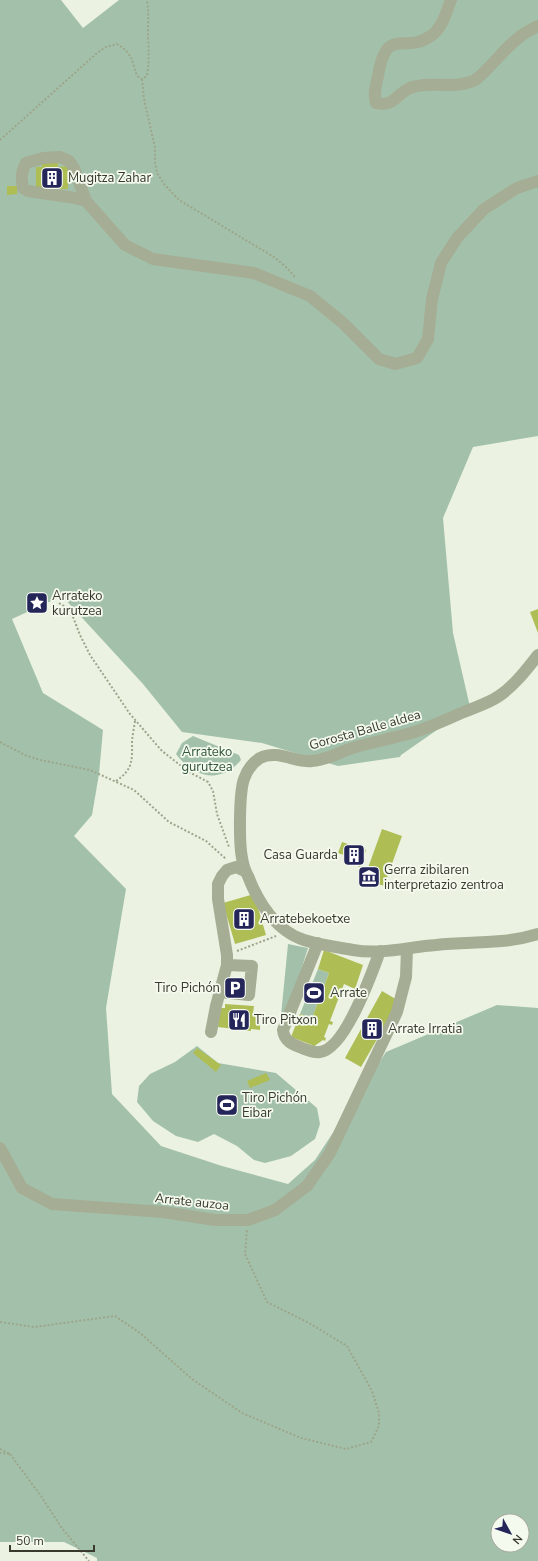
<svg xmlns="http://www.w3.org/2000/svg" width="538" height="1561" viewBox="0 0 538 1561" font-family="'Nunito Sans',sans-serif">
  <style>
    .green { fill: #a3c1aa; fill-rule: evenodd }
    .building { fill: #aebe55 }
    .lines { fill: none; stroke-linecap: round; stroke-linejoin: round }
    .path { stroke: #9ca58a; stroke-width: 2; stroke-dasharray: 2 2; stroke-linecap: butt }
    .minor { stroke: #a5ad94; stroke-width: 12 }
    .labels { text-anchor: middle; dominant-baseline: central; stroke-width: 3.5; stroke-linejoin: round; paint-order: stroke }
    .poi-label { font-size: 13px; fill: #373a2c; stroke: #f5faef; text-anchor: start }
    .street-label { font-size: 13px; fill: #373a2c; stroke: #f5faef }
    .park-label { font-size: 13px; fill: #31563b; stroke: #f5faef }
  </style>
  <rect width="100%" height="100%" fill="#ebf2e2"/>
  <path class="green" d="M0 0H61L83 28 119 0H538V436L473 447 443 518 453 633 470 707 401 755 400 757 338 766 262 743 182 732 143 684 62 596 12 619 43 693 103 730 99 774 92 815 74 836 126 889 106 1008 112 1094 161 1146 222 1166 288 1184 315 1160 386 1052 497 1005 538 1008V1561H97V1558L64 1542H0ZM498 1521H522V1545H498Z
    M193 736 239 755 241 760C220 785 193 777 176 754L182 743Z
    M288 944 308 948 283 1027 280 1026Z
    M318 969 329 973 312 1018 300 1014Z
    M197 1046 218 1063 276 1073 317 1108 320 1124 315 1139 291 1156 265 1163 254 1160 237 1146 214 1134 198 1142 176 1136 153 1121 137 1102 139 1086 150 1074 175 1062Z"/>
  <path class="building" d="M42 162H58V167L68 166V189H36V167H42Z
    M7 186H17V194L7 195Z
    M538 609V633L530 612Z
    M382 829 402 836 384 886 364 879Z
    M342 842 366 850 360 867 348 862 350 857 338 853Z
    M254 894 266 935 235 944 223 903Z
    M324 950 363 965 355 989 344 984 330 1021 333 1022 332 1025 329 1024 324 1037 326 1038 325 1041 323 1040 313 1047 312 1045 291 1037 300 1014 312 1018 329 973 318 969Z
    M382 991 399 1001 361 1067 345 1058Z
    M225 1004 254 1006 253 1013H260V1030L251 1029V1031L218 1027 220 1008H225Z
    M197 1048 221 1065 216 1072 193 1053Z
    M266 1073 270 1080 250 1088 247 1081Z"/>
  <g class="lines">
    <path class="path" d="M142 79 144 99 155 148V163L157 173 164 184 179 200 274 257 286 267 295 277
      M0 140 97 53 106 47 117 44C133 54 131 59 137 76L142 79 147 76C149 62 149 49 148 35 148 22 149 13 147 0
      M59 603 67 608 73 617 80 635 90 655 130 714 162 751 189 772 208 782 213 791 217 814 229 847
      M0 742 25 755 40 760 90 770 134 790 169 822 206 841 226 859
      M116 781C134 769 132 759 132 740 133 734 134 727 135 721
      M237 951 276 936
      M0 1322 34 1327 115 1316 140 1333 192 1379 242 1413 301 1438 346 1449 371 1442 379 1426V1413L372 1391 347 1346 309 1323 267 1302 245 1254 247 1230
      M0 1449 10 1454 0 1453
      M10 1454 41 1496 61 1527 89 1561"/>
    <path class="minor" d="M451 0C446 12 443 27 432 35 405 56 387 23 378 76 376 85 373 94 376 103 393 107 395 96 408 89 424 80 457 90 475 80 482 75 487 69 493 63 507 48 519 34 538 26
      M86 201 75 198 28 191 23 188C21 178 21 172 26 163L43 158 60 157 69 161 74 168 86 201 125 245 153 259 254 273 310 296 343 323 379 359 395 364 417 358 428 339 432 299 441 263 457 238 484 209 517 188 538 181
      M538 655C526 670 515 685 499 696 489 703 476 707 464 712 447 719 429 728 411 733 393 738 374 742 356 747 341 751 328 760 312 761 295 763 278 749 260 758 253 762 247 771 244 779 239 793 239 843 242 858 243 864 245 871 248 876 258 902 276 931 304 940 320 945 337 947 353 950 381 955 408 947 436 945 471 941 503 945 538 934
      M318 943 283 1030C284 1041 292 1044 302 1048 307 1050 314 1053 320 1052 345 1049 372 973 380 951
      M227 965V955L218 899V884L222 876 227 870 236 867 245 871
      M211 1032 216 1006 227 965 252 966 249 995 220 992
      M0 1148 22 1188 52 1204 163 1212 215 1220H248L275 1210 307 1186 330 1153 397 1012 406 977 407 949"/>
  </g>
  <defs>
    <g id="building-square" transform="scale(1.15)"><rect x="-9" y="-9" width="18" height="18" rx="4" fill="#242559" stroke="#f5faef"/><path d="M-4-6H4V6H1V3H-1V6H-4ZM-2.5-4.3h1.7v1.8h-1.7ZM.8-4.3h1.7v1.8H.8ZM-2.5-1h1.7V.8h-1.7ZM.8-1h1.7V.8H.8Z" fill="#fff"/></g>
    <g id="sight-square" transform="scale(1.15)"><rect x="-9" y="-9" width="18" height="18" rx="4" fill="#242559" stroke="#f5faef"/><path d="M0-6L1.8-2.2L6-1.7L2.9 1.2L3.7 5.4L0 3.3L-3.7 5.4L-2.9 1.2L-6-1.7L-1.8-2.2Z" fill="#fff"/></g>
    <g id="museum-square" transform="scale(1.15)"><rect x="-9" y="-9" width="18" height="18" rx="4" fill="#242559" stroke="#f5faef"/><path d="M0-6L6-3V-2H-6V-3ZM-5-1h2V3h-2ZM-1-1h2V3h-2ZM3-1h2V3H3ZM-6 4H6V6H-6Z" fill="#fff"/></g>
    <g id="parking-square" transform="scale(1.15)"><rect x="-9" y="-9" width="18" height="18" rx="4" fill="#242559" stroke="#f5faef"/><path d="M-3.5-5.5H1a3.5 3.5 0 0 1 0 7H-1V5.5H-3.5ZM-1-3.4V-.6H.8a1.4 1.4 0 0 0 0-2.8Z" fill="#fff"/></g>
    <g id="stadium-square" transform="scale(1.15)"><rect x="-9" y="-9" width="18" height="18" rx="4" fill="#242559" stroke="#f5faef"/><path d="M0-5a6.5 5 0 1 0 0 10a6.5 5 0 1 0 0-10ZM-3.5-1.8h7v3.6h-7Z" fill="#fff"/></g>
    <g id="restaurant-square" transform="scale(1.15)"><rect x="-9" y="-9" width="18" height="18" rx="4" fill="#242559" stroke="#f5faef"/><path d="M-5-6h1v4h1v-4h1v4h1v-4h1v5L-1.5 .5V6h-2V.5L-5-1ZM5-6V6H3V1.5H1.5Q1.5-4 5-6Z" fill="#fff"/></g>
  </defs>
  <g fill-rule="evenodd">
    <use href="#building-square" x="52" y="178"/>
    <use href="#sight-square" x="37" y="603"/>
    <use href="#building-square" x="354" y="855"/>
    <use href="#museum-square" x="369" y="877"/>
    <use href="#building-square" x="244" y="919"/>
    <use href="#parking-square" x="235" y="988"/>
    <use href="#stadium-square" x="314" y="993"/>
    <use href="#restaurant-square" x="239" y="1020"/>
    <use href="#building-square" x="372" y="1029"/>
    <use href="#stadium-square" x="227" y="1105"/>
  </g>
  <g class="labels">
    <g class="poi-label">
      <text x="68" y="178">Mugitza Zahar</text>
      <text x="52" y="596">Arrateko<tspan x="52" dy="15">kurutzea</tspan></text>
      <text x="338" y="855" text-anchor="end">Casa Guarda</text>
      <text x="384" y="870">Gerra zibilaren<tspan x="384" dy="15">interpretazio zentroa</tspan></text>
      <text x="260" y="919">Arratebekoetxe</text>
      <text x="220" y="988" text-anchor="end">Tiro Pichón</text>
      <text x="330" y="993">Arrate</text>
      <text x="254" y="1020">Tiro Pitxon</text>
      <text x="388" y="1029">Arrate Irratia</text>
      <text x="242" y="1098">Tiro Pichón<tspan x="242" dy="15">Eibar</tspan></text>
    </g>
    <g class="street-label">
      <text transform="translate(365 730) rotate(-16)">Gorosta Balle aldea</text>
      <text transform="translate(192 1202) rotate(6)">Arrate auzoa</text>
    </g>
    <g class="park-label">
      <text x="207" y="752">Arrateko<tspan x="207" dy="15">gurutzea</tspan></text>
    </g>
  </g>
  <g transform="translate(510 1533) rotate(130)"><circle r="19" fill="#f5faef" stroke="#a9ada1"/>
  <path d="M0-3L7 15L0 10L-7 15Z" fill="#242559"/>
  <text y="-6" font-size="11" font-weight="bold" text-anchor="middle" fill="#373a2c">N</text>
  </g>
  <path d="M10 1545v6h84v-6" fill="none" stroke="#373a2c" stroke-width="2"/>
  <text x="16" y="1545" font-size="12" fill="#373a2c" stroke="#f5faef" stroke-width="3" paint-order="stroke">50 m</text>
</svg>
